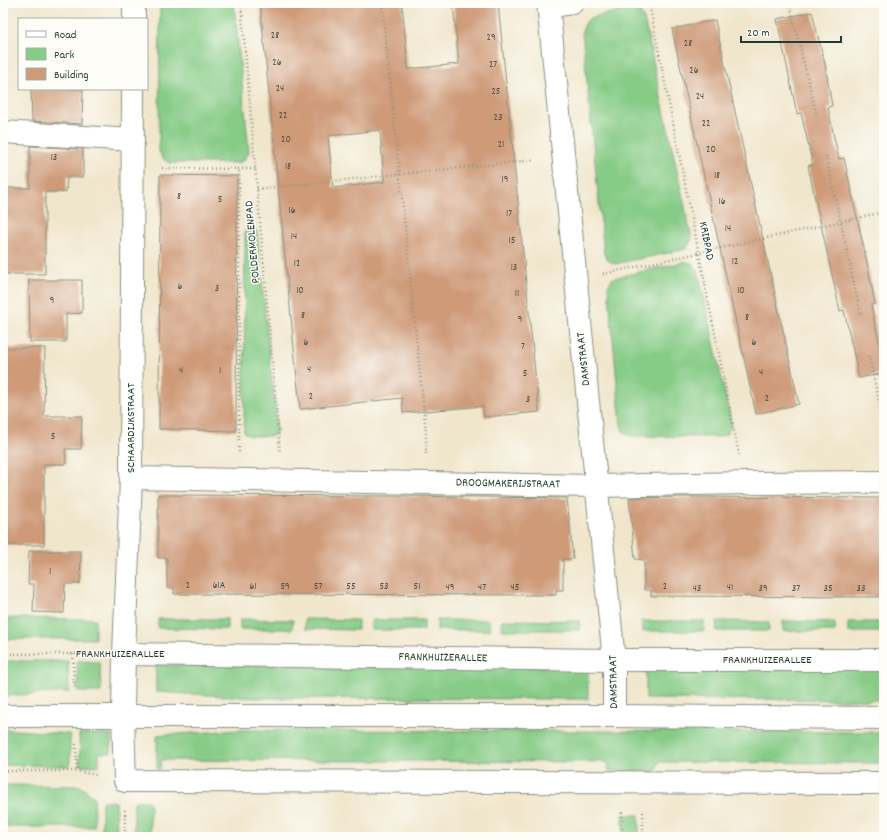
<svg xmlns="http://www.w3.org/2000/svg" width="887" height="840" viewBox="0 0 887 840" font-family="Dekko,sans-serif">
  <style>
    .green { fill: #86cb86; stroke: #52845d }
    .building { fill: #ce9a78; fill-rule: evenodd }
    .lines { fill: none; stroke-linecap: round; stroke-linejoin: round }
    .pedestrian-casing { stroke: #889280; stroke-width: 24 }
    .minor-casing { stroke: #889280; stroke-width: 24 }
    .secondary-casing { stroke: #889280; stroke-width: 24 }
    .path { stroke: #889280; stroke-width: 2.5; stroke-dasharray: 1 3; stroke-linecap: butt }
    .pedestrian { stroke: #fff; stroke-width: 22 }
    .minor { stroke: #fff; stroke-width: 22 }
    .secondary { stroke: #fff; stroke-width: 22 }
    .labels { text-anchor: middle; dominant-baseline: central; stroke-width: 3; stroke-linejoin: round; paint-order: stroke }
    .number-label { font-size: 10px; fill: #4b5445 }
    .street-label { font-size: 12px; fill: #1f3d34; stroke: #fdfcf7 }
  </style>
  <rect width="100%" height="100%" fill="#fdfcf7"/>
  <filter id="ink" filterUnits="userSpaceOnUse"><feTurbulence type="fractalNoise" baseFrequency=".025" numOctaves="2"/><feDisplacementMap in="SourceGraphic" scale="8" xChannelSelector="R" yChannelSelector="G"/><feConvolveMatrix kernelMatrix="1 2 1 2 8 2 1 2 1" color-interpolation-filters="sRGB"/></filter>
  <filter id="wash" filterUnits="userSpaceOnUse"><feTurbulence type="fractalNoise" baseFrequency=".012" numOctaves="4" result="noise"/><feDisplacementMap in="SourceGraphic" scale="16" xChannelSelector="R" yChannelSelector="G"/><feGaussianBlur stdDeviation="0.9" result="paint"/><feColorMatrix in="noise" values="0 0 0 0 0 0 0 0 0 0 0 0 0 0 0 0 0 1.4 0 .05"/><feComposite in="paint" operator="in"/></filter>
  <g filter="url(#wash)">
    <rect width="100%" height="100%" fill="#f0e6cc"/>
    <path class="green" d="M160 3H234L249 151C247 157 245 161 238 163H169L162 158 159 151Z
      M631 8 639 11 644 19 691 235V241L686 249 615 264 609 261 604 254 582 31 586 22 590 18Z
      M249 227 254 228 257 231 277 431 275 434 272 436H250L246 434 244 431 245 232 246 229Z
      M684 262 692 263 698 270 731 421V426L727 434 718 437 630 436 623 431 621 425 608 286 612 279 618 277Z
      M3 618 95 619V639H3Z
      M158 619H227V629L158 628Z
      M240 619 293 620 292 629H240Z
      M305 619 358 620V630L305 629Z
      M371 620H424V630H371Z
      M437 620H489L490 630H437Z
      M502 620 579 621 580 630H502Z
      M641 621H704V631H642Z
      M717 621 769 622V631H716Z
      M783 621 835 622V631H783Z
      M848 622H884V632H848Z
      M3 661H68L69 692 3 696Z
      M77 661 100 662 101 692H78Z
      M156 665 588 667V699L256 698 156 692Z
      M646 667 884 668V700L646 699Z
      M3 729 70 734V764L69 766 3 765Z
      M238 730 884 732V763L660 762 658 763 657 771H609L608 763 606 762 162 760 161 762 160 769H157V735L178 734Z
      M79 734H111V753H99V766L81 765 80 764Z
      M3 785 80 786 94 797V827H3Z
      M103 801 116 802 117 837H102V802Z
      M136 801H148L150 803V837H134V802Z
      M623 815H639V837H623Z"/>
    <g id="blocks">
      <path class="building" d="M260 3H402L408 69 459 64 453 3H498L539 412 484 417 483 406 403 413 402 398 300 409ZM380 130 384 182 333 188 328 136Z
        M812 12 825 64 832 106 828 107 833 133 839 159 844 158 869 272 875 304 871 305 884 366V373L859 378 844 310 840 311 808 166 813 165 801 113 797 114 777 19Z
        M715 20 799 404 756 414 672 29Z
        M31 89H83L82 124 32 121Z
        M30 146 83 149V177H67L66 192H45V274H3V212H5L6 188H30Z
        M160 175 237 176 236 431 159 429Z
        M29 280H82V313L66 314V342H30Z
        M3 348H45L44 416H82L81 449H65L66 464H44V545H3L4 409H3Z
        M158 495 398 496 567 498 573 559H563V590H556V595L174 594V588H167V558H158Z
        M684 497 884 498V597L651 596V590H644V560L635 559 629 498Z
        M29 551H81L80 584H65L64 613 33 612 34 584H28Z"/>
    </g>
  </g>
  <g filter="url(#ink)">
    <use href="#blocks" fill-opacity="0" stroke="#889280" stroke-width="1"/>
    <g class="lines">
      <g class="pedestrian-casing">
        <path id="pedestrian" d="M3 132 133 140"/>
      </g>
      <g class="minor-casing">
        <path id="minor" d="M548 3 614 660V716
          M549 7 572 3
          M134 19V3
          M133 89 131 478 124 654 123 715 125 781 884 783
          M131 478 596 486 745 483 884 482
          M124 654 614 660H884"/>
      </g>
      <g class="secondary-casing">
        <path id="secondary" d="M3 716H614L884 718"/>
      </g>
      <path class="path" d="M241 3 280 452
        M382 3 426 432V454
        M649 3 739 455
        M789 3 817 116
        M826 156 861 315
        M162 168 255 169
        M257 189 535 160
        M603 274 884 212
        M869 356 884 425
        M239 452V169
        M3 654H95
        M73 654 74 687
        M76 744 77 771
        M3 771H77L96 775
        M125 810V837
        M622 837V812
        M643 837V812"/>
      <use href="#pedestrian" class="pedestrian"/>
      <use href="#minor" class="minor"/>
      <use href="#secondary" class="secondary"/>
    </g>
  </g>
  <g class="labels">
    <g class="number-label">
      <text x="275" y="36">28</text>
      <text x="491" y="38">29</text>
      <text x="688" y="44">28</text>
      <text x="277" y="63">26</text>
      <text x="493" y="65">27</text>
      <text x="694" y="71">26</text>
      <text x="280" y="89">24</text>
      <text x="496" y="92">25</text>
      <text x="700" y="97">24</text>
      <text x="283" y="116">22</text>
      <text x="498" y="118">23</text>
      <text x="706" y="124">22</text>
      <text x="286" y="140">20</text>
      <text x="501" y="145">21</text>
      <text x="711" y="150">20</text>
      <text x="54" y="158">13</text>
      <text x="288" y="167">18</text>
      <text x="717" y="176">18</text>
      <text x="505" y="180">19</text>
      <text x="179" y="197">8</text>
      <text x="220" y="200">5</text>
      <text x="722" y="202">16</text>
      <text x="292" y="211">16</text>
      <text x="509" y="214">17</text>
      <text x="728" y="229">14</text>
      <text x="294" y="237">14</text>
      <text x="512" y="241">15</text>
      <text x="735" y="262">12</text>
      <text x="297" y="264">12</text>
      <text x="514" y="268">13</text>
      <text x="180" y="287">6</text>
      <text x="217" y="289">3</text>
      <text x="300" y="291">10</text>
      <text x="741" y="291">10</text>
      <text x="517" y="294">11</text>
      <text x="52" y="301">9</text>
      <text x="303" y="316">8</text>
      <text x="747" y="318">8</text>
      <text x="520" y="320">9</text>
      <text x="306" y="343">6</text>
      <text x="754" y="343">6</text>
      <text x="523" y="347">7</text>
      <text x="309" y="370">4</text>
      <text x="181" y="371">4</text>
      <text x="220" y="371">1</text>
      <text x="761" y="373">4</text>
      <text x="525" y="374">5</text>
      <text x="311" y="397">2</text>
      <text x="767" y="399">2</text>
      <text x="528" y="400">3</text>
      <text x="53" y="437">5</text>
      <text x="50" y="572">1</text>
      <text x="188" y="586">2</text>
      <text x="219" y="586">61A</text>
      <text x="253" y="587">61</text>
      <text x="285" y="587">59</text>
      <text x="318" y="587">57</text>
      <text x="351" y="587">55</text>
      <text x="384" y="587">53</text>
      <text x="417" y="587">51</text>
      <text x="665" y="587">2</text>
      <text x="450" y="588">49</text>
      <text x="482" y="588">47</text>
      <text x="515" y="588">45</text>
      <text x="730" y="588">41</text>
      <text x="697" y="589">43</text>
      <text x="763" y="589">39</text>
      <text x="796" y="589">37</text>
      <text x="828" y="589">35</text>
      <text x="861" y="589">33</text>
    </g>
    <g class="street-label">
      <text transform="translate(706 241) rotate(79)">KRIBPAD</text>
      <text transform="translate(253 242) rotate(-95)">POLDERMOLENPAD</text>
      <text transform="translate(584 359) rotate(-96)">DAMSTRAAT</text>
      <text transform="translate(131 428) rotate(-90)">SCHAARDIJKSTRAAT</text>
      <text transform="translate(508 484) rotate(1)">DROOGMAKERIJSTRAAT</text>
      <text x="120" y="654">FRANKHUIZERALLEE</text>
      <text transform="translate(443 658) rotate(1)">FRANKHUIZERALLEE</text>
      <text x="767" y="660">FRANKHUIZERALLEE</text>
      <text transform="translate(614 682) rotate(-91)">DAMSTRAAT</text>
    </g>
  </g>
  <rect width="887" height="840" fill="none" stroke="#fdfcf7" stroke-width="16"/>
  <rect x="18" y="18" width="130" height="72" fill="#fdfcf7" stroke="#a4b0a9"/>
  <rect x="26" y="31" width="20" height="6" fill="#ffffff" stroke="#a4b0a9"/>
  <text x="54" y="38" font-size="12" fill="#1f3d34">Road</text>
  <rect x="26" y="48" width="20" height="12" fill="#86cb86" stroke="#a4b0a9"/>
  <text x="54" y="58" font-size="12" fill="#1f3d34">Park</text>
  <rect x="26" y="68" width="20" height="12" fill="#ce9a78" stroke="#a4b0a9"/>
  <text x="54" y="78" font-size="12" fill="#1f3d34">Building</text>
  <path d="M741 36v6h100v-6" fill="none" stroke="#1f3d34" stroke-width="2"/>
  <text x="747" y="36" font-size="12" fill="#1f3d34" stroke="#fdfcf7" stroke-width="3" paint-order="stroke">20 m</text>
</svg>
